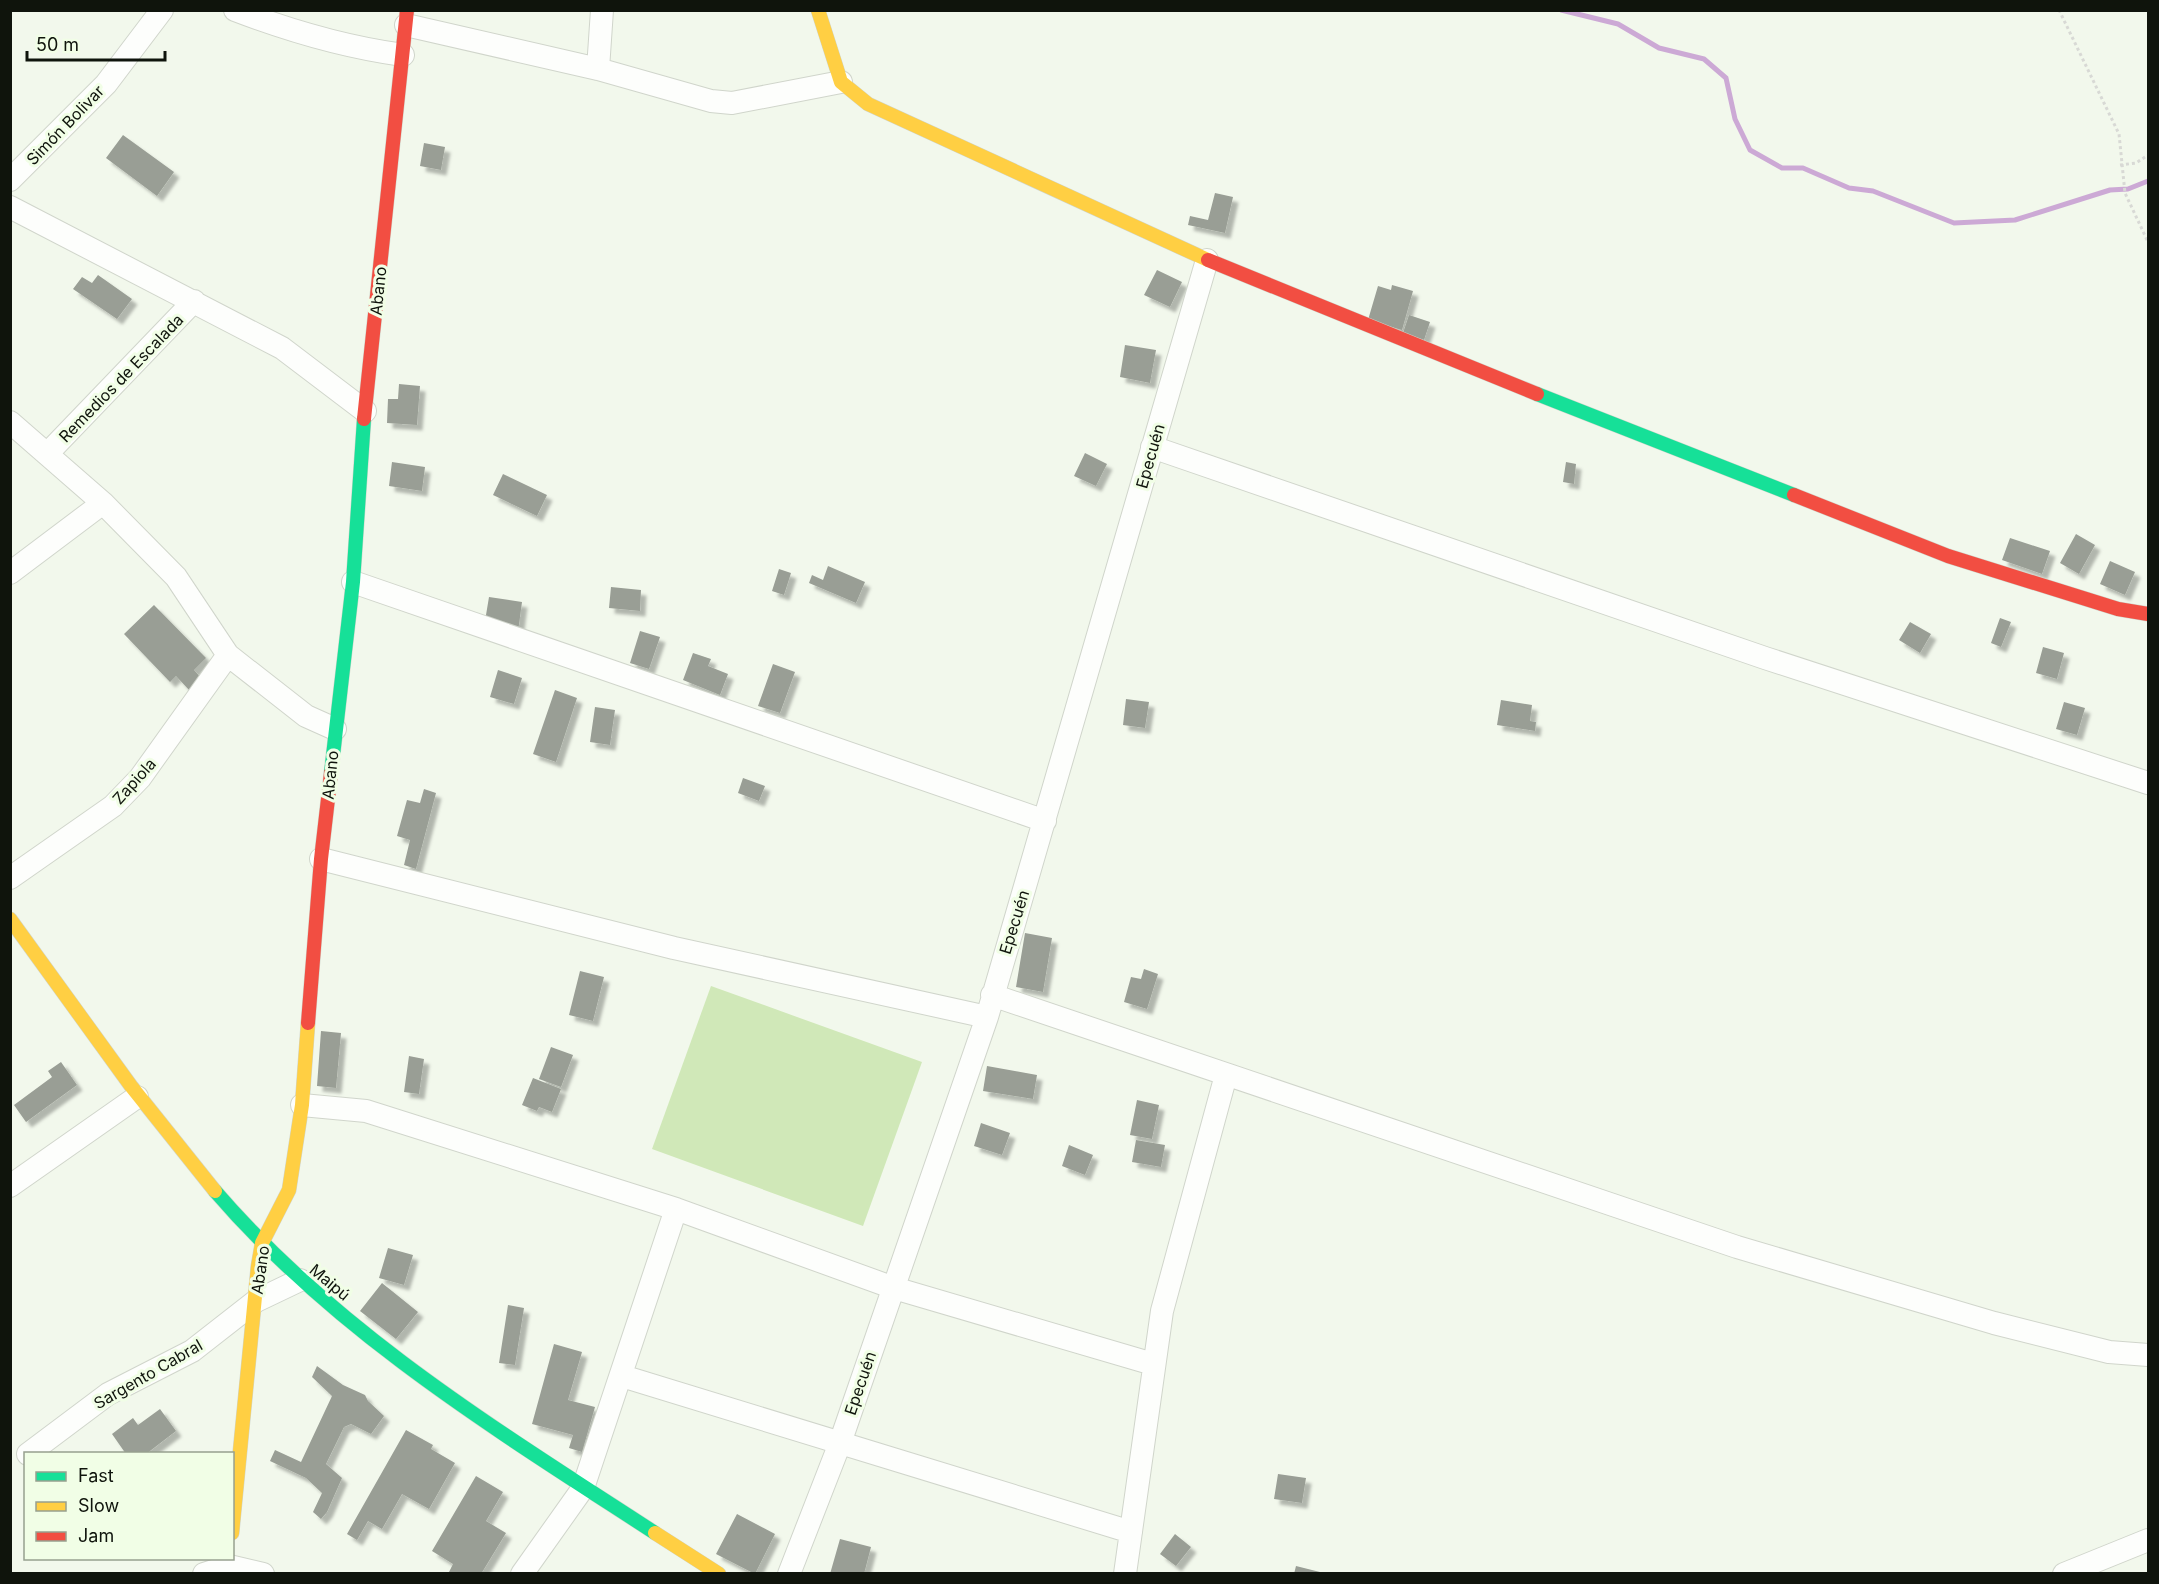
<svg xmlns="http://www.w3.org/2000/svg" width="2159" height="1584" viewBox="0 0 2159 1584" font-family="Inter,sans-serif">
  <style>
    .green { fill: #d0e8b8 }
    .lines { fill: none; stroke-linecap: round; stroke-linejoin: round }
    .stream { stroke: #cca9d5; stroke-width: 5 }
    .building { fill: #999e95; filter: url(#shadow) }
    .street-casing { stroke: #d0d5cb; stroke-width: 24 }
    .fast-casing { stroke: #d0d5cb; stroke-width: 15 }
    .slow-casing { stroke: #d0d5cb; stroke-width: 15 }
    .jam-casing { stroke: #d0d5cb; stroke-width: 15 }
    .path { stroke: #d8d9d5; stroke-width: 3; stroke-dasharray: 3 3; stroke-linecap: butt }
    .street { stroke: #fdfefc; stroke-width: 22 }
    .fast { stroke: #16e098; stroke-width: 14 }
    .slow { stroke: #ffcf43; stroke-width: 14 }
    .jam { stroke: #f24e42; stroke-width: 14 }
    .labels { text-anchor: middle; dominant-baseline: central; stroke-width: 6; stroke-linejoin: round; paint-order: stroke }
    .street-label { font-size: 16px; fill: #0f140c; stroke: #f1fee6 }
  </style>
  <defs>
    <filter id="shadow"><feDropShadow dx="5.5" dy="5.5" stdDeviation="1.5" flood-color="#0004"/></filter>
  </defs>
  <rect width="100%" height="100%" fill="#f2f8ec"/>
  <path class="green" d="M711 986 922 1062 863 1226 652 1149Z"/>
  <g class="lines">
    <path class="stream" d="M1561 10 1618 24 1659 48 1704 59 1726 78 1735 119 1750 150 1782 168H1803L1849 188 1873 191 1954 223 2015 220 2110 190 2128 189 2148 181"/>
  </g>
  <path class="building" d="M123 135 174 172 157 196 106 158Z
    M424 143 445 147 441 170 420 166Z
    M1215 193 1233 197 1225 233 1188 225 1190 216 1208 220Z
    M1157 270 1182 282 1170 307 1144 295Z
    M98 275 132 299 117 319 73 289 82 277 92 283Z
    M1392 285 1413 291 1402 330 1368 320 1378 286 1391 290Z
    M1409 315 1430 322 1424 340 1403 333Z
    M1125 345 1156 350 1150 383 1120 377Z
    M399 384 420 386 417 425 387 423 388 399H398Z
    M1085 453 1107 464 1096 486 1074 476Z
    M392 462 425 467 422 491 389 486Z
    M1566 462 1576 464 1574 484 1563 482Z
    M503 474 547 495 537 516 493 495Z
    M2076 534 2095 545 2079 574 2060 563Z
    M2010 538 2050 551 2042 574 2002 560Z
    M2110 561 2135 572 2125 595 2100 584Z
    M828 566 865 582 856 603 809 583 812 575 823 580Z
    M779 569 791 573 784 595 772 591Z
    M611 587 641 590 640 611 609 608Z
    M489 597 522 602 518 632 484 627Z
    M154 605 206 658 194 670 202 679 190 691 176 676 170 682 124 634Z
    M2000 618 2011 622 2001 647 1991 643Z
    M1910 622 1931 634 1920 653 1899 640Z
    M640 631 660 637 649 669 630 663Z
    M2043 647 2064 653 2057 679 2036 673Z
    M693 653 711 659 708 666 728 674 720 695 683 680Z
    M773 664 795 672 780 713 758 706Z
    M498 670 522 678 514 704 490 697Z
    M555 690 577 698 556 762 533 754Z
    M1126 699 1149 702 1145 728 1123 725Z
    M1501 700 1532 705 1530 721 1536 722 1535 731 1497 725Z
    M2064 702 2085 708 2077 735 2056 729Z
    M595 707 615 710 610 745 590 742Z
    M743 778 765 786 759 801 738 793Z
    M424 789 436 793 416 869 404 865 410 840 397 836 407 800 420 803Z
    M1025 933 1052 938 1043 992 1016 987Z
    M1144 969 1158 974 1147 1009 1124 1002 1131 977 1141 979Z
    M580 971 604 977 593 1021 569 1015Z
    M321 1031 341 1033 336 1088 317 1086Z
    M551 1047 573 1055 561 1087 539 1079Z
    M409 1056 424 1059 419 1094 404 1092Z
    M61 1062 77 1085 26 1122 14 1105 52 1077 48 1071Z
    M987 1066 1037 1075 1033 1099 983 1091Z
    M533 1078 561 1089 552 1112 539 1107 537 1111 522 1105Z
    M1137 1100 1159 1105 1152 1139 1130 1135Z
    M981 1123 1010 1133 1002 1155 974 1146Z
    M1136 1140 1165 1145 1161 1167 1132 1162Z
    M1069 1145 1093 1155 1085 1175 1062 1166Z
    M388 1248 413 1255 404 1285 379 1278Z
    M382 1283 418 1312 396 1339 360 1311Z
    M508 1305 524 1308 515 1365 499 1363Z
    M554 1344 582 1352 568 1400 595 1407 582 1452 569 1448 573 1435 532 1424Z
    M317 1366 343 1385 365 1395 368 1401 384 1416 371 1434 351 1424 344 1427 326 1464 342 1478 327 1512 321 1519 313 1512 322 1493 306 1478 270 1461 275 1450 301 1462 332 1396 312 1377Z
    M160 1409 176 1431 146 1454H126L112 1434 133 1418 138 1425Z
    M406 1430 433 1445 431 1449 455 1463 429 1509 402 1494 382 1529 368 1521 357 1540 347 1534Z
    M1278 1474 1306 1478 1302 1503 1274 1499Z
    M476 1476 503 1492 486 1521 506 1533 481 1574H448L453 1564 432 1551Z
    M737 1514 775 1534 755 1574 716 1554Z
    M1175 1534 1191 1547 1176 1566 1160 1554Z
    M840 1539 871 1547 864 1574H830Z
    M1296 1566 1324 1573V1574H1294Z"/>
  <g class="lines">
    <g class="street-casing">
      <path id="street" d="M235 10C290 31 344 47 403 55
        M406 25 598 69 711 101 732 103 841 82
        M598 69 602 10
        M10 180 106 84 162 10
        M10 207 282 348 365 411
        M10 422 103 503 176 577 228 655 306 716 335 729
        M1152 447 1765 658 2148 783
        M47 454 194 301
        M10 573 103 503
        M353 582 1045 821
        M321 859 674 948 987 1017
        M10 878 113 806 140 778 228 655
        M992 995 1737 1247 1994 1323 2109 1352 2148 1355
        M302 1105 366 1111 676 1209 894 1288 1153 1364
        M10 1186 137 1097
        M622 1376 1131 1532
        M28 1454 108 1394 192 1351 256 1301 300 1280
        M204 1574 229 1566 263 1574
        M522 1574 583 1488 676 1209
        M789 1574 840 1443 987 1017 1207 260
        M1125 1574 1162 1311 1226 1075
        M2064 1574 2148 1540"/>
    </g>
    <g class="fast-casing">
      <path id="fast" d="M1537 394 1794 495
        M331 773 353 582 364 419
        M215 1191C337 1333 500 1432 655 1533"/>
    </g>
    <g class="slow-casing">
      <path id="slow" d="M818 10 841 82 868 104 1208 260
        M10 919 131 1086 215 1191
        M232 1533 258 1266 262 1243 289 1190 302 1105 308 1023
        M655 1533 719 1574"/>
    </g>
    <g class="jam-casing">
      <path id="jam" d="M1208 260 1537 394
        M364 419 407 10
        M1794 495 1948 556 2118 609 2148 614
        M308 1023 321 859 331 773"/>
    </g>
    <path class="path" d="M2059 10 2119 134 2125 193 2148 242
      M2120 165 2136 163 2148 155"/>
    <use href="#street" class="street"/>
    <use href="#fast" class="fast"/>
    <use href="#slow" class="slow"/>
    <use href="#jam" class="jam"/>
  </g>
  <g class="labels">
    <g class="street-label">
      <text transform="translate(65 125) rotate(-46)">Simón Bolivar</text>
      <text transform="translate(378 291) rotate(-84)">Abano</text>
      <text transform="translate(121 378) rotate(-46)">Remedios de Escalada</text>
      <text transform="translate(1150 456) rotate(-74)">Epecuén</text>
      <text transform="translate(330 775) rotate(-84)">Abano</text>
      <text transform="translate(134 781) rotate(-48)">Zapiola</text>
      <text transform="translate(1014 922) rotate(-73)">Epecuén</text>
      <text transform="translate(260 1270) rotate(-82)">Abano</text>
      <text transform="translate(330 1282) rotate(40)">Maipú</text>
      <text transform="translate(148 1374) rotate(-30)">Sargento Cabral</text>
      <text transform="translate(860 1383) rotate(-71)">Epecuén</text>
    </g>
  </g>
  <rect width="2159" height="1584" fill="none" stroke="#0f140c" stroke-width="24"/>
  <rect x="24" y="1452" width="210" height="108" fill="#f1fee6" stroke="#97a08f" stroke-width="1.5"/>
  <rect x="36" y="1472" width="30" height="9" fill="#16e098" stroke="#97a08f" stroke-width="1.5"/>
  <text x="78" y="1482" font-size="18" fill="#0f140c">Fast</text>
  <rect x="36" y="1502" width="30" height="9" fill="#ffcf43" stroke="#97a08f" stroke-width="1.5"/>
  <text x="78" y="1512" font-size="18" fill="#0f140c">Slow</text>
  <rect x="36" y="1532" width="30" height="9" fill="#f24e42" stroke="#97a08f" stroke-width="1.5"/>
  <text x="78" y="1542" font-size="18" fill="#0f140c">Jam</text>
  <path d="M27 51v9h138v-9" fill="none" stroke="#0f140c" stroke-width="3"/>
  <text x="36" y="51" font-size="18" fill="#0f140c" stroke="#f1fee6" stroke-width="4.5" paint-order="stroke">50 m</text>
</svg>
